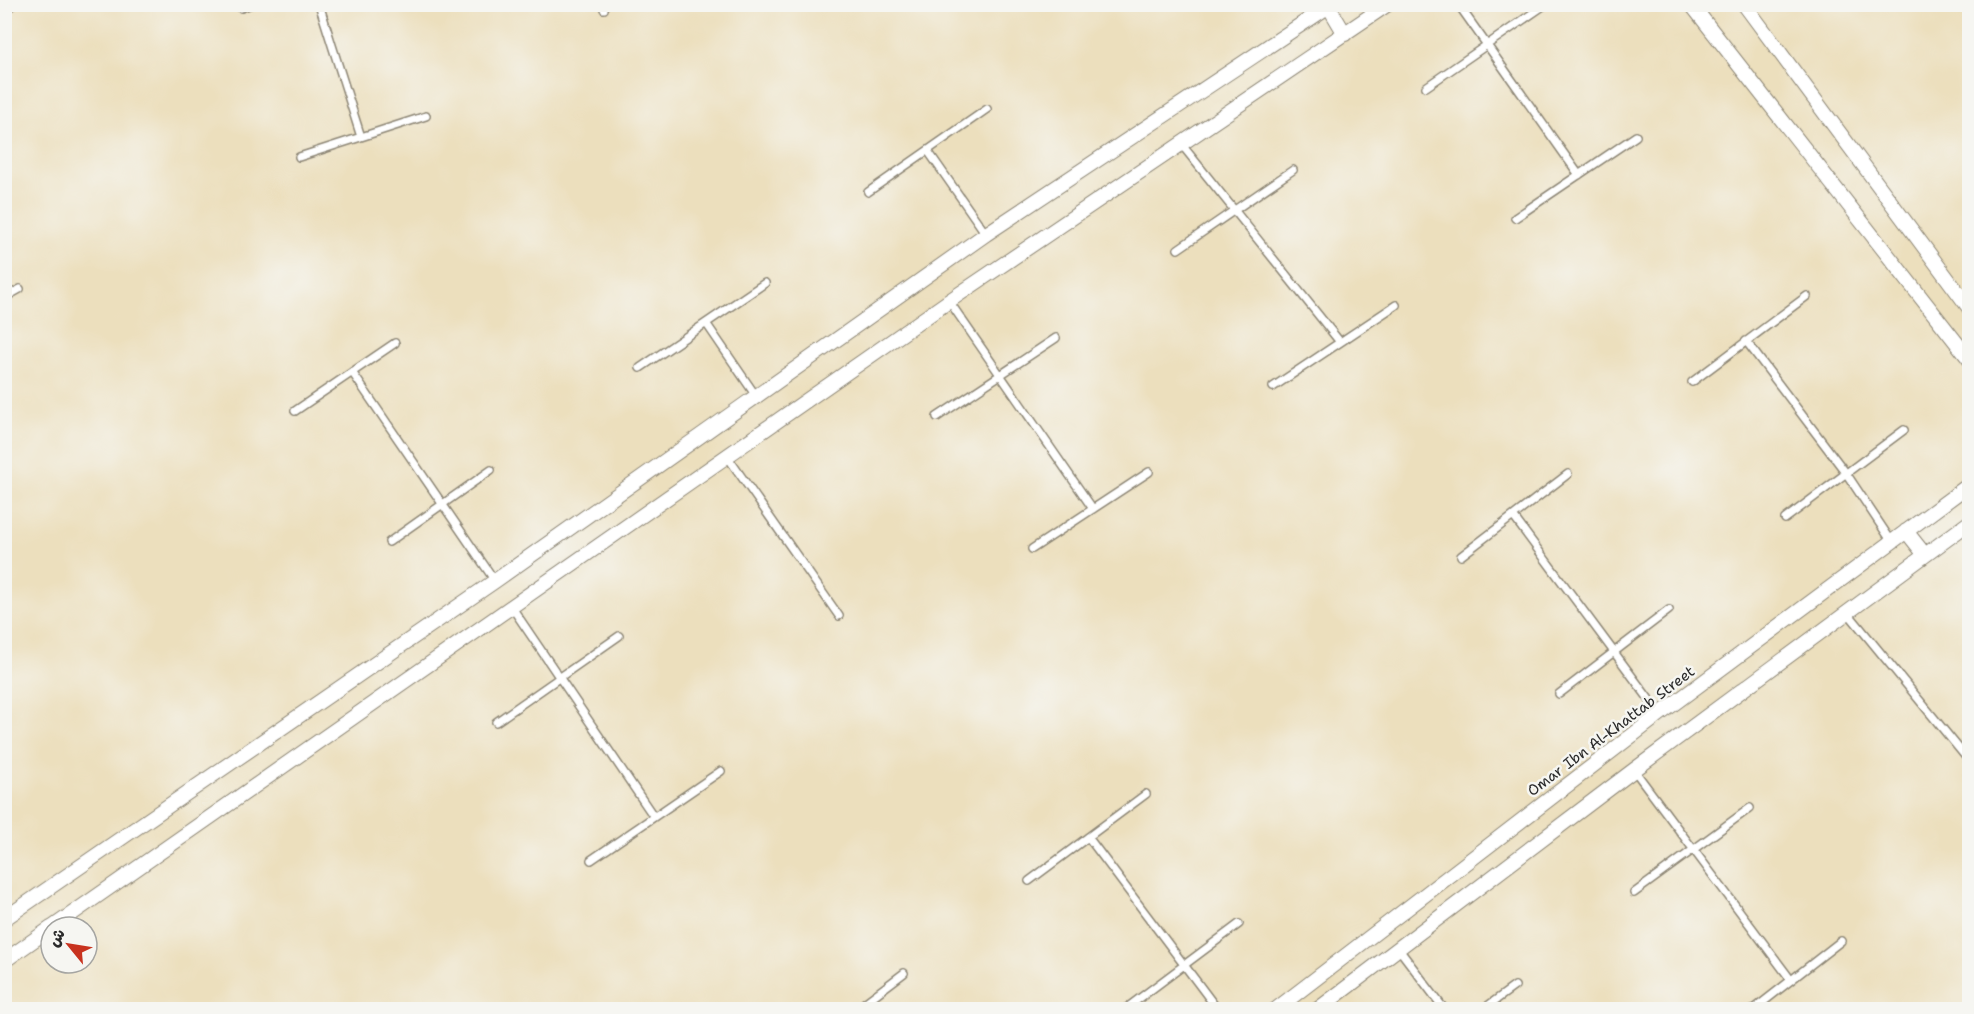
<svg xmlns="http://www.w3.org/2000/svg" width="1974" height="1014" viewBox="0 0 1974 1014" font-family="'Shantell Sans','Playpen Sans Arabic',sans-serif">
  <style>
    .lines { fill: none; stroke-linecap: round; stroke-linejoin: round }
    .service-casing { stroke: #8c8574; stroke-width: 10 }
    .minor-casing { stroke: #8c8574; stroke-width: 16 }
    .service { stroke: #fff; stroke-width: 7 }
    .minor { stroke: #fff; stroke-width: 14 }
    .labels { text-anchor: middle; dominant-baseline: central; stroke-width: 5; stroke-linejoin: round; paint-order: stroke }
    .street-label { font-size: 15px; fill: #2b2b2b; stroke: #f6f6f2 }
  </style>
  <rect width="100%" height="100%" fill="#f6f6f2"/>
  <filter id="ink" filterUnits="userSpaceOnUse"><feTurbulence type="fractalNoise" baseFrequency=".0167" numOctaves="2"/><feDisplacementMap in="SourceGraphic" scale="12" xChannelSelector="R" yChannelSelector="G"/><feConvolveMatrix kernelMatrix="1 2 1 2 8 2 1 2 1" color-interpolation-filters="sRGB"/></filter>
  <filter id="wash" filterUnits="userSpaceOnUse"><feTurbulence type="fractalNoise" baseFrequency=".008" numOctaves="4" result="noise"/><feDisplacementMap in="SourceGraphic" scale="24" xChannelSelector="R" yChannelSelector="G"/><feGaussianBlur stdDeviation="1.35" result="paint"/><feColorMatrix in="noise" values="0 0 0 0 0 0 0 0 0 0 0 0 0 0 0 0 0 1.4 0 .05"/><feComposite in="paint" operator="in"/></filter>
  <g filter="url(#wash)">
    <rect width="100%" height="100%" fill="#ecdfbd"/>
  </g>
  <g filter="url(#ink)">
    <g class="lines">
      <g class="service-casing">
        <path id="service" d="M319 4 361 137
          M603 4 604 9
          M1458 4 1579 175
          M241 8 251 4
          M1426 87 1546 4
          M1182 145 1340 342
          M928 151 986 234
          M299 157 426 116
          M868 192 987 109
          M1515 218 1636 136
          M1178 249 1293 170
          M4 298 20 289
          M949 301 1093 509
          M706 323 756 396
          M1746 341 1846 473 1892 542
          M640 368 765 283
          M352 372 495 581
          M1692 382 1807 296
          M1273 387 1396 305
          M295 411 395 343
          M937 417 1056 338
          M727 456 839 616
          M1513 516 1660 714
          M1785 519 1904 430
          M389 542 491 470
          M1032 549 1149 472
          M1461 556 1568 474
          M511 606 654 817
          M1848 613 1970 762
          M1559 694 1669 610
          M496 722 619 636
          M1634 770 1791 980
          M1088 837 1218 1010
          M591 860 721 771
          M1029 881 1146 794
          M1634 893 1750 808
          M1398 948 1445 1010
          M855 1010 904 973
          M1124 1010 1239 924
          M1482 1010 1515 986
          M1753 1010 1841 941"/>
      </g>
      <g class="minor-casing">
        <path id="minor" d="M1691 4 1970 360
          M1744 4 1970 309
          M4 7 9 4
          M1329 7 1345 34
          M1906 531 1925 555
          M4 919 495 581 986 234 1332 4
          M53 927 949 301 1388 4
          M4 961 51 928
          M1275 1010 1660 714 1970 484
          M1317 1010 1634 770 1970 522"/>
      </g>
      <use href="#service" class="service"/>
      <use href="#minor" class="minor"/>
    </g>
  </g>
  <g class="labels">
    <g class="street-label">
      <text transform="translate(1611 731) rotate(-37)">Omar Ibn Al-Khattab Street</text>
    </g>
  </g>
  <rect width="1974" height="1014" fill="none" stroke="#f6f6f2" stroke-width="24"/>
  <g transform="translate(69 945) rotate(300)"><circle r="28" fill="#f6f6f2" stroke="#a5a5a2" stroke-width="1.5"/>
  <path d="M0-4.5L10 22L0 15L-10 22Z" fill="#c8321e"/>
  <text y="-9" font-size="16" font-weight="bold" text-anchor="middle" fill="#2b2b2b">ش</text>
  </g>
</svg>
